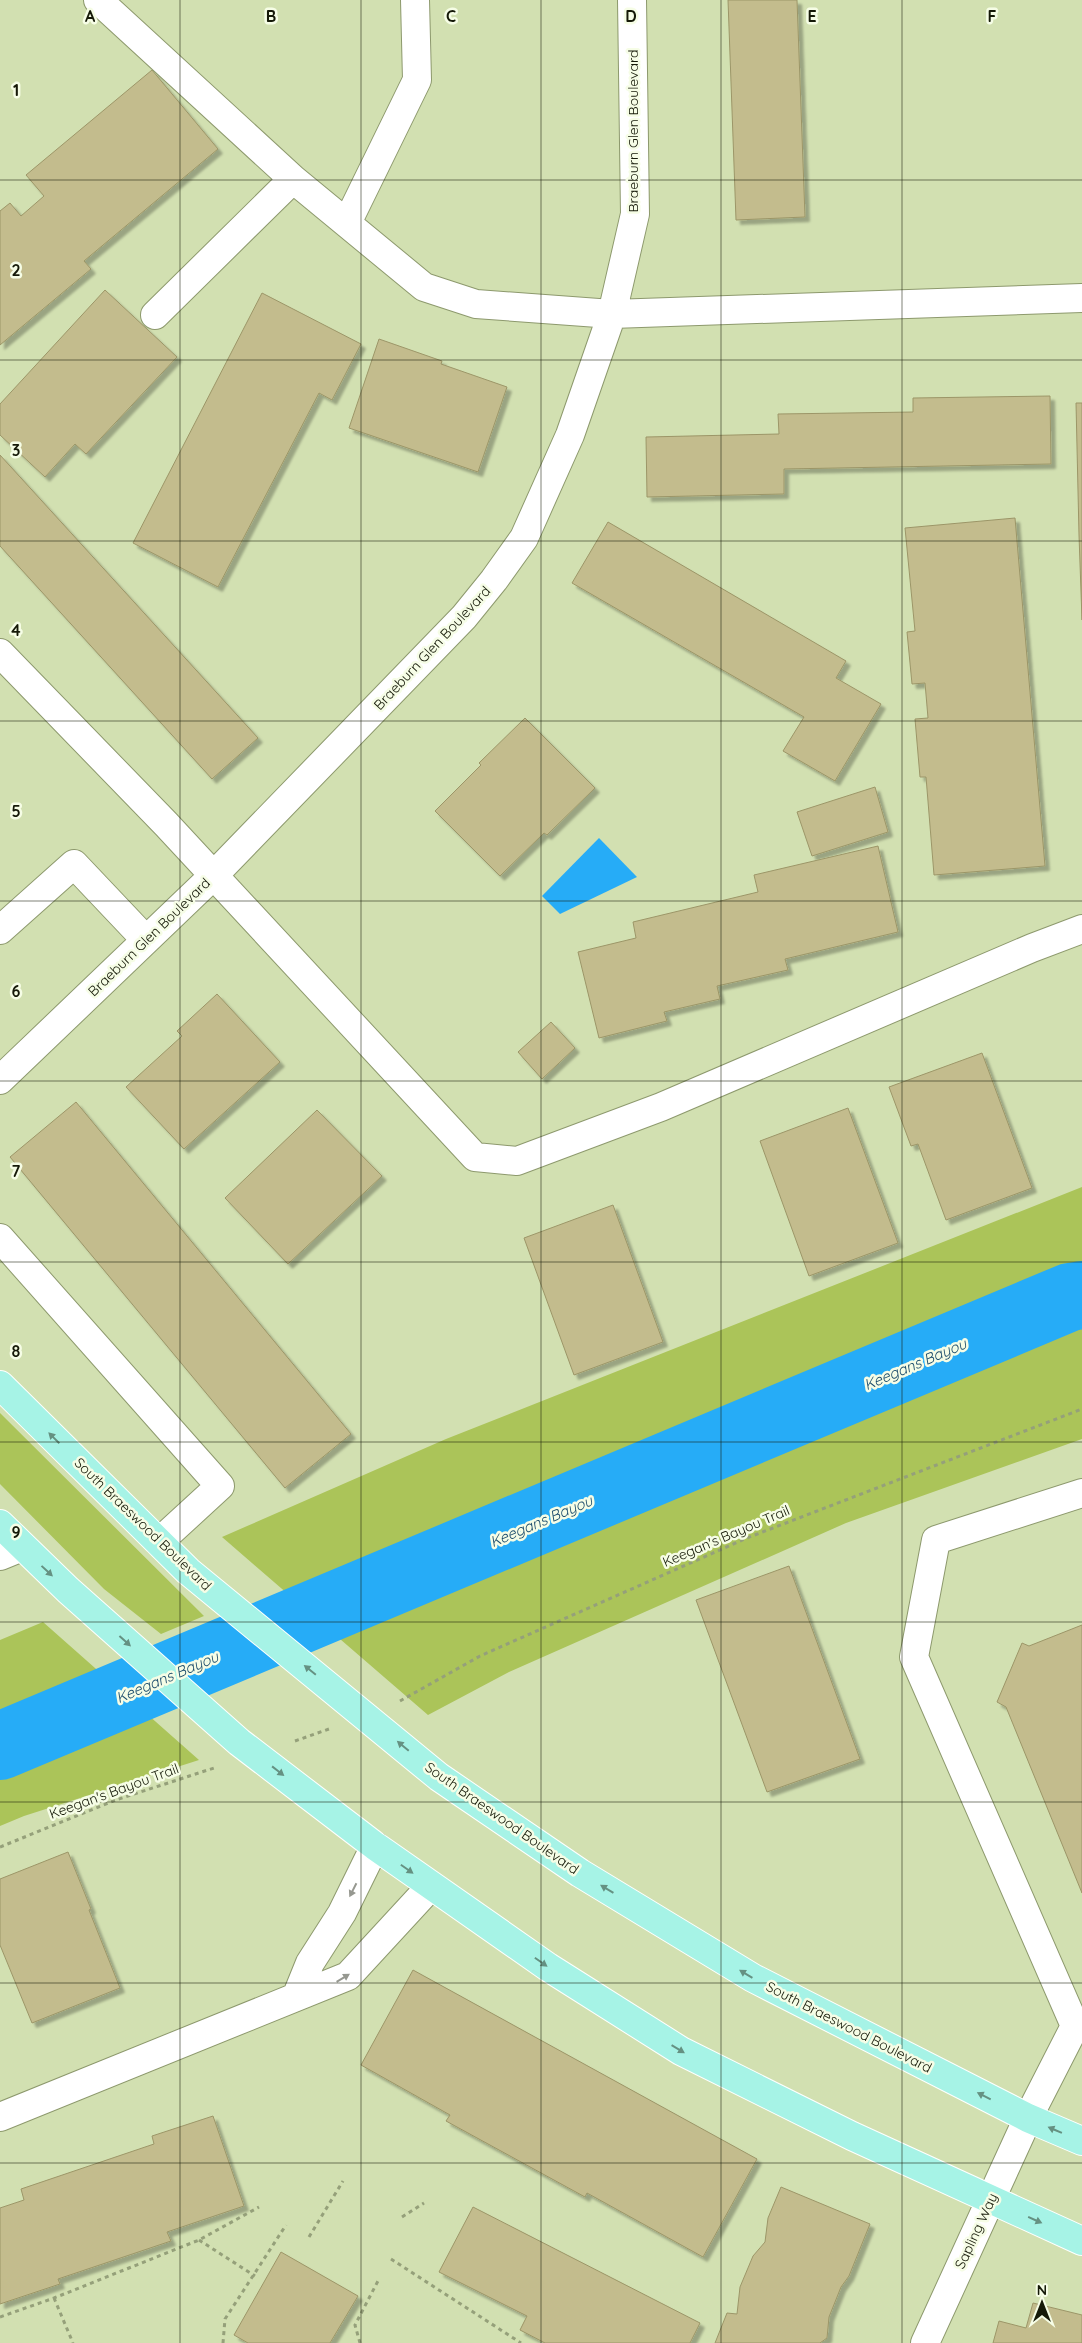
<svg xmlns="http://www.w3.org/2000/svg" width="1082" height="2343" viewBox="0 0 1082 2343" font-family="Quicksand,sans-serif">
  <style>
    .green { fill: #abc459 }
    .water { fill: #26acf7 }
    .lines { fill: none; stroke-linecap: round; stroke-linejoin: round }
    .river { stroke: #26acf7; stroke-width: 68 }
    .building { fill: #c3bc8d; stroke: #9c9668; filter: url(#shadow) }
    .minor-casing { stroke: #8d996d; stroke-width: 30 }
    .major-casing { stroke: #fff; stroke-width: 30 }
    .path { stroke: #95a07a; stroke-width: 3; stroke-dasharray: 4 4; stroke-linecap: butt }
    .minor { stroke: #fff; stroke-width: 28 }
    .major { stroke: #a6f3e6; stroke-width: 28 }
    .oneway { fill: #659182 }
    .oneway2 { fill: #969890 }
    .grid { fill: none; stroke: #151908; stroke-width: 1; stroke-opacity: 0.55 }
    .labels { text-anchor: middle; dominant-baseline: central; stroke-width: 5; stroke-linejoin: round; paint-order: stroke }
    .street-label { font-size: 14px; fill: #151908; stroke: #f6fde6 }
    .water-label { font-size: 15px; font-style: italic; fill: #1e4e6d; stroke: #f6fde6 }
    .grid-label { font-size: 16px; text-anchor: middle; font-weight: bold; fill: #151908; stroke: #f6fde6; stroke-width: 5; stroke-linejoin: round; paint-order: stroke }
  </style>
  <defs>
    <filter id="shadow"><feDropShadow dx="4.5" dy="4.5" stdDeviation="1" flood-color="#0004"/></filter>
  </defs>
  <rect width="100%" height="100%" fill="#d2e0b1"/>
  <path class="green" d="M1082 1187V1439L846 1523 509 1672 428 1715 222 1537 446 1439Z
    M0 1413 204 1616 161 1634 104 1589 0 1484Z
    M43 1622 199 1760 24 1816 0 1826V1640Z"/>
  <path class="water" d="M599 838 637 877 560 914 542 896Z"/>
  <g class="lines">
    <path class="river" d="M0 1746 1070 1297 1082 1295"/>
  </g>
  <path class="building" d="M728 0H797L805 217 736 220Z
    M152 70 218 149 84 261 91 269 0 345V211L10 203 21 216 44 196 26 175Z
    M105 290 177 357 86 454 75 444 45 477 0 435V404Z
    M262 293 361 344 332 400 319 393 218 587 133 543Z
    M379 339 442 361 441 364 507 387 478 472 349 428Z
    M1050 396 1051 464 784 469V494L647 497 646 437 779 434 778 414 913 412V398Z
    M1076 403H1082V620L1079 535Z
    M0 455 258 738 212 779 0 546Z
    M1015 518 1045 866 934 875 926 777H920L915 719 928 718 925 683 912 684 907 632 915 631 905 528Z
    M608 522 846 661 836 678 881 704 835 781 783 751 804 717 572 583Z
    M525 718 595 788 547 835 544 833 500 876 435 811 481 765 479 763Z
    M875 787 888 832 812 856 797 812Z
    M878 846 898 932 785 959 788 970 717 986 720 999 664 1012 667 1021 599 1038 578 952 636 938 633 922 758 892 754 875Z
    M217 994 280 1062 184 1149 126 1087 182 1036 177 1031Z
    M551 1022 575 1048 542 1079 518 1052Z
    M982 1053 1032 1188 946 1220 918 1144 911 1146 889 1087Z
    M76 1102 351 1434 285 1488 10 1157Z
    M848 1108 898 1243 809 1276 760 1141Z
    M317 1110 382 1176 288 1264 225 1198Z
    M613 1205 663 1342 574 1375 524 1238Z
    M789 1566 860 1759 767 1792 696 1600Z
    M1082 1625V1893L1006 1707 997 1702 1022 1643 1029 1646Z
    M68 1852 91 1909 89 1910 120 1988 32 2023 0 1945V1879Z
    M413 1970 757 2159 703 2257 587 2193 585 2197 446 2121 450 2115 361 2065Z
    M213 2116 244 2206 167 2232 171 2241 58 2279 60 2284 0 2304V2208L24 2200 21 2189 154 2144 152 2136Z
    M781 2187 870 2224 849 2276 841 2287 829 2317 827 2338 820 2343H715L727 2313 737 2314 740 2287 753 2256 765 2242 768 2218Z
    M473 2207 700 2323 690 2343H545L520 2330 527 2316 439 2272Z
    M281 2252 358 2296 330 2343H248L234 2335Z
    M1033 2303 1082 2315V2343H993L999 2321 1026 2328Z"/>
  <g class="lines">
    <g class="minor-casing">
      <path id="minor" d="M98 0 293 179 424 287 476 304 612 314 1082 298
        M347 223 417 80 415 0
        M155 315 293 179
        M0 653 166 824 475 1157 517 1161 661 1107 1032 948 1082 929
        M0 930 74 864 146 940
        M0 1080 213 876 464 617 494 580 524 538 570 435 612 314 635 214 632 0
        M0 1238 220 1486 159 1542
        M0 1556 22 1547
        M297 1995 310 1963 342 1913 375 1846
        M0 2117 348 1976 431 1886
        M925 2343 1028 2118 1075 2026 914 1657 936 1540 1082 1493"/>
    </g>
    <g class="major-casing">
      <path id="major" d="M0 1385 188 1571 439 1777 580 1873 753 1978 1028 2118 1082 2141
        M0 1524 68 1590 239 1742 375 1846 548 1967 681 2051 852 2136 1082 2241"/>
    </g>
    <path class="path" d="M400 1701 480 1656 747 1538 1082 1409
      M295 1741 329 1729
      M0 1847 116 1800 217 1767
      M402 2217 424 2203
      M309 2237 343 2181
      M199 2240 255 2276
      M391 2259 521 2343
      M54 2298 73 2343
      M0 2317 54 2298 199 2240 259 2207
      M223 2343 225 2319 286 2225
      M360 2343 355 2325 379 2279"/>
    <use href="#minor" class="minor"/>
    <use href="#major" class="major"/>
  </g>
  <defs><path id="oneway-solid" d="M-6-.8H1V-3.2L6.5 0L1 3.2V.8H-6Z" transform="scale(1.25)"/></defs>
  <g class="oneway">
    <use href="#oneway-solid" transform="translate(54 1438) rotate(-135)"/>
    <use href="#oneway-solid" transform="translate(47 1571) rotate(43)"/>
    <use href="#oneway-solid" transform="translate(125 1641) rotate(42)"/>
    <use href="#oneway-solid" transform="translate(310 1670) rotate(-141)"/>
    <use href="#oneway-solid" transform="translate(403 1746) rotate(-140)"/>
    <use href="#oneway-solid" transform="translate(278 1771) rotate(38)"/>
    <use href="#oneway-solid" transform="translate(407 1869) rotate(35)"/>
    <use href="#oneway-solid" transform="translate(607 1889) rotate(-149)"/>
    <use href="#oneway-solid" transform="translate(541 1962) rotate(35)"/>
    <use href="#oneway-solid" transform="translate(746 1974) rotate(-149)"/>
    <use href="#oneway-solid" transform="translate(678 2049) rotate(31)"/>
    <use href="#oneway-solid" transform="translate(984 2096) rotate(-153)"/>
    <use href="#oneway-solid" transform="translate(1055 2130) rotate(-157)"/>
    <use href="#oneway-solid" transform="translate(1035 2220) rotate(24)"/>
  </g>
  <g class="oneway2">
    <use href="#oneway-solid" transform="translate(353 1890) rotate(117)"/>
    <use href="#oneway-solid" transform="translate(343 1978) rotate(-31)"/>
  </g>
  <path class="grid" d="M180 0V2343M361 0V2343M541 0V2343M721 0V2343M902 0V2343M0 180H1082M0 360H1082M0 541H1082M0 721H1082M0 901H1082M0 1081H1082M0 1262H1082M0 1442H1082M0 1622H1082M0 1802H1082M0 1983H1082M0 2163H1082"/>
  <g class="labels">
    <g class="street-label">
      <text transform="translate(633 131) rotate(-90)">Braeburn Glen Boulevard</text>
      <text transform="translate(432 648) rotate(-47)">Braeburn Glen Boulevard</text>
      <text transform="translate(149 937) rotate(-44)">Braeburn Glen Boulevard</text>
      <text transform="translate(143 1524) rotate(44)">South Braeswood Boulevard</text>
      <text transform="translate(726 1536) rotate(-23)">Keegan's Bayou Trail</text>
      <text transform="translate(114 1791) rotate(-20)">Keegan's Bayou Trail</text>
      <text transform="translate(502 1818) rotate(35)">South Braeswood Boulevard</text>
      <text transform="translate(849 2027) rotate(27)">South Braeswood Boulevard</text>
      <text transform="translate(976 2231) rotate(-65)">Sapling Way</text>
    </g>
    <g class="water-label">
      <text transform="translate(915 1364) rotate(-23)">Keegans Bayou</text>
      <text transform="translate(541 1521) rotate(-23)">Keegans Bayou</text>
      <text transform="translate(167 1677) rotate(-23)">Keegans Bayou</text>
    </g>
  </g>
  <g class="grid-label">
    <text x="90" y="22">A</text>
    <text x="271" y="22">B</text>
    <text x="451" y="22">C</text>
    <text x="631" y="22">D</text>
    <text x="812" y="22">E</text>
    <text x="992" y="22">F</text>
    <text x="16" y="96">1</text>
    <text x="16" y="276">2</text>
    <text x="16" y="456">3</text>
    <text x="16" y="636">4</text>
    <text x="16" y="817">5</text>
    <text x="16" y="997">6</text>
    <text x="16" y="1177">7</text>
    <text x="16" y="1357">8</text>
    <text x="16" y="1538">9</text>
  </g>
  <g transform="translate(1042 2303)" stroke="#f6fde6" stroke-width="4" paint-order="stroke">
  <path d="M0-4L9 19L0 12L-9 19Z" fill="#151908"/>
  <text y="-8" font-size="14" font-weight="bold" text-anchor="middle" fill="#151908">N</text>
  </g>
</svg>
